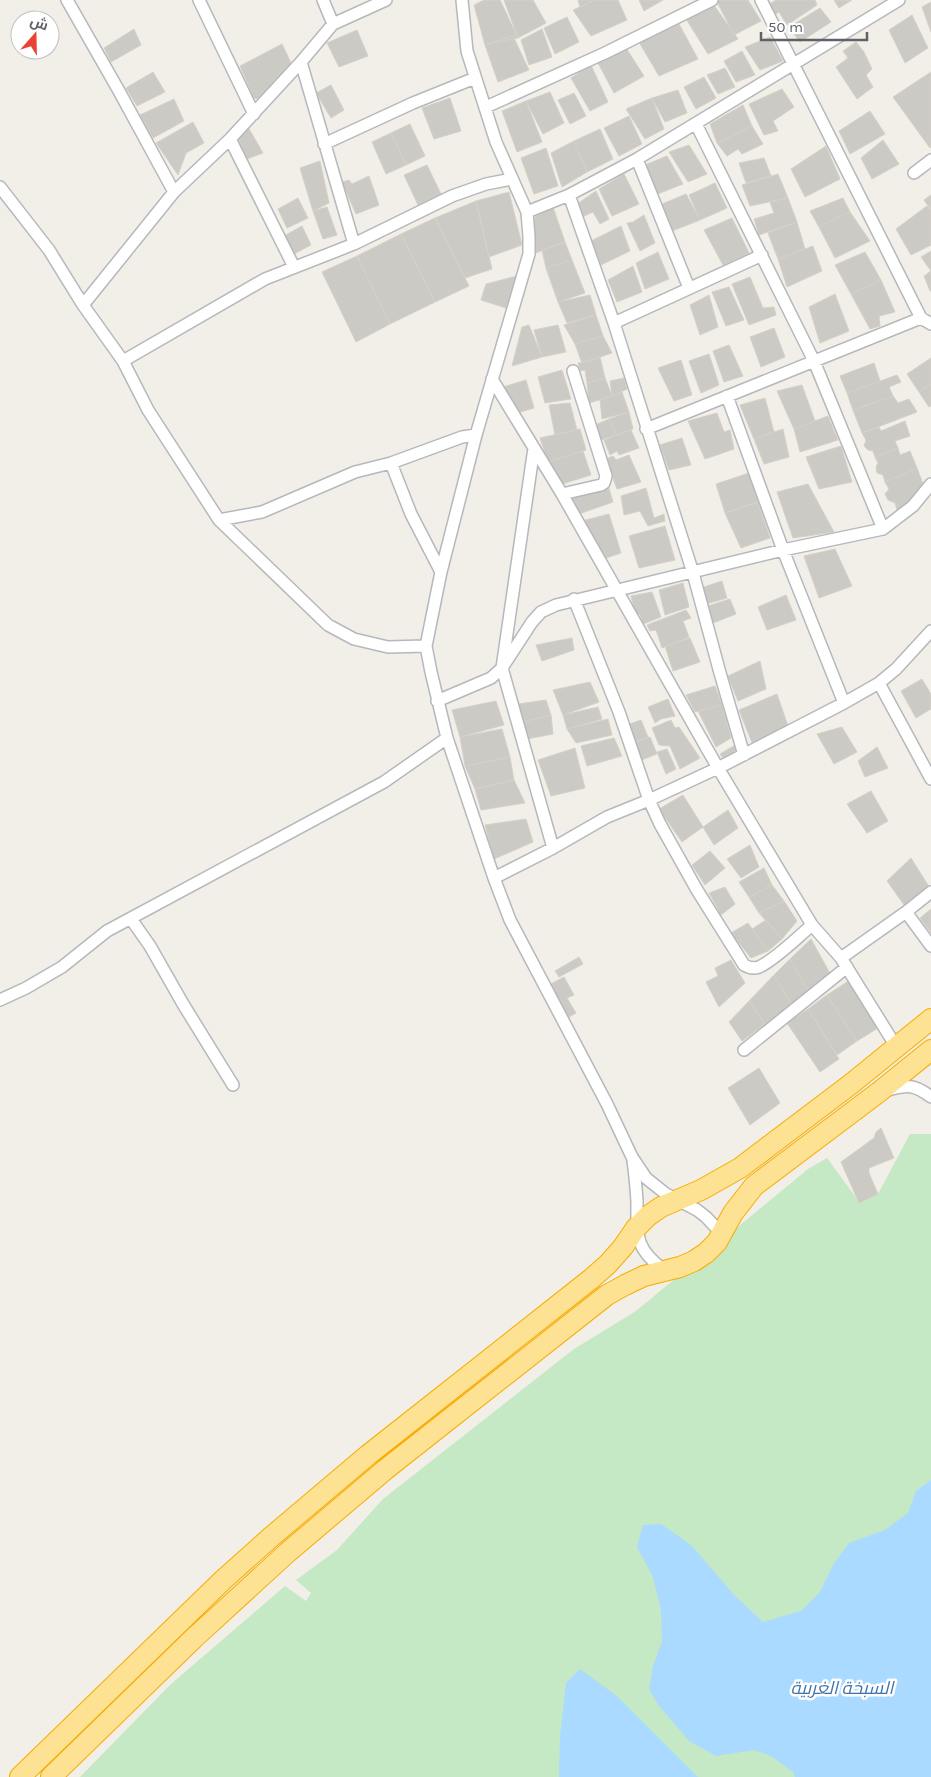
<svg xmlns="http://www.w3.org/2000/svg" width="931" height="1777" viewBox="0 0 931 1777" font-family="Karla,Cairo,sans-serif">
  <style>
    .green { fill: #c5e8c5 }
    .water { fill: #aadaff }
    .building { fill: #cccac5; stroke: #d6d1c6 }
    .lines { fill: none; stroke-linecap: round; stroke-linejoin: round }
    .street-casing { stroke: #b5b8bc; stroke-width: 14 }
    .highway-casing { stroke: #f9ab00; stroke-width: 22 }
    .street { stroke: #fff; stroke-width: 11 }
    .highway { stroke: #fde293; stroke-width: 20 }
    .labels { text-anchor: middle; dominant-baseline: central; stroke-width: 5; stroke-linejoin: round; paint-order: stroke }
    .water-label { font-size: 18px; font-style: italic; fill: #4174aa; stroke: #fff }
  </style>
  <rect width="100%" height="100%" fill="#f1efe8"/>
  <path class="green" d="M910 1134H931V1777H80L171 1684 285 1586 306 1601 311 1593 296 1580 337 1550 383 1499 574 1349 636 1311 808 1169 827 1158 860 1203 878 1194Z"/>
  <path class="water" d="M931 1480V1777H795L793 1772 771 1756 754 1750 716 1756 689 1741 659 1706 649 1689 653 1666 662 1641 661 1610 653 1577 637 1547 643 1525 661 1524 692 1546 735 1596 763 1622 801 1611 820 1592 833 1565 849 1543 885 1530 908 1513 916 1491Z
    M580 1669 618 1697 698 1777H559L560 1736 566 1683Z"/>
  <path class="building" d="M484 0H500L518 38 485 45 474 5Z
    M504 0H533L546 23 518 38Z
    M578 0H595L580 7Z
    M595 0H618L627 20 591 36 573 10Z
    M639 0H663L644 11Z
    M716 0H748L761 21 734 35Z
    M776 0H815L817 5 787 25 779 12 773 16 768 5Z
    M834 0H852L839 8Z
    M931 2V32L922 7Z
    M713 4 738 39 708 54 683 14Z
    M820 8 831 22 800 42 789 27Z
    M912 15 928 48 905 63 889 30Z
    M567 17 579 42 555 54 544 28Z
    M679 24 698 59 659 76 639 42Z
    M134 29 141 45 111 62 104 48Z
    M542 29 552 57 529 65 521 40Z
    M357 30 368 56 339 67 327 43Z
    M513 36 529 70 498 82 485 45Z
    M770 37 783 61 760 70 745 47Z
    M856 42 864 52 872 69 866 75 873 87 857 99 836 67 848 58 843 51Z
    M282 44 291 63 259 99 254 98 240 66Z
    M626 48 644 76 614 93 598 63Z
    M742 51 755 75 736 82 724 61Z
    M591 65 608 102 590 111 571 78Z
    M725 68 735 87 718 94 707 75Z
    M153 72 165 92 137 106 126 88Z
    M931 72V147L930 148 893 97Z
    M704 77 716 98 696 109 684 87Z
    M331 85 344 110 331 118 316 93Z
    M782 89 794 107 773 121 778 131 764 135 749 104Z
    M678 90 687 113 665 122 652 98Z
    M550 92 564 123 543 134 526 101Z
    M574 93 586 116 570 124 558 100Z
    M450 98 461 131 434 139 422 108Z
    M652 98 664 129 645 139 626 109Z
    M174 99 184 121 153 138 140 115Z
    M526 101 542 142 517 152 502 111Z
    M743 105 752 126 717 143 710 124Z
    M870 111 885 134 850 154 839 131Z
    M629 116 642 144 619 156 604 128Z
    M193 122 204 143 186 153 178 175 156 143Z
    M410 124 425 156 406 165 391 133Z
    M752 126 763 144 742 154 738 149 727 156 717 143Z
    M248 127 263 153 247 159 237 136Z
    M600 129 613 159 587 172 574 141Z
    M391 133 406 165 386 174 372 142Z
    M883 140 899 164 872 179 861 158Z
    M574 141 587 172 562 187 551 153Z
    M689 145 707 174 688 182 669 152Z
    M826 146 840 179 805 197 791 169Z
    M546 148 558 186 534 194 521 158Z
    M667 156 683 184 655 195 645 165Z
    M764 158 771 176 746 183 739 163Z
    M320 161 329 203 313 211 300 168Z
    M427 165 441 194 418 205 404 175Z
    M624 174 639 204 612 216 599 189Z
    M778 174 788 198 750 206 742 185Z
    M369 176 379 205 356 214 342 182 349 180 352 184Z
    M715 183 727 208 700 220 689 195Z
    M596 191 609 219 600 224 593 212 582 217 577 204Z
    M509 192 522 245 489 257 476 201Z
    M686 194 700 220 672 231 662 204Z
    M931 195V210L924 200Z
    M298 198 308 218 287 228 278 209Z
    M788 198 797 222 759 235 754 219 774 213 770 202Z
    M843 198 850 212 819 227 810 211Z
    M476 201 492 269 465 278 435 218Z
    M927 206 931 211V245L911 255 896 229Z
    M327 207 337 235 323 239 313 211Z
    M553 207 565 242 533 254 535 217Z
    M850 212 870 241 835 258 819 227Z
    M644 215 655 243 640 251 627 223 633 222Z
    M435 218 469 286 435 302 401 234Z
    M732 218 749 253 723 265 704 230Z
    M797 222 805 249 778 259 768 233Z
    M302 226 311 245 294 254 284 236Z
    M621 226 630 251 601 265 591 241Z
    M401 234 435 302 390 324 357 256Z
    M565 242 572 260 546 268 542 250Z
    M813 246 822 271 787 287 778 259Z
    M931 251V291H930L924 276 931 271 921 257Z
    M658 252 669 279 645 289 636 263Z
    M865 252 881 280 851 294 835 265Z
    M357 256 390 324 356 342 322 272Z
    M572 260 585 293 558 302 546 268Z
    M633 266 642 292 617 302 608 280Z
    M517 276 506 308 481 300 486 284Z
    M750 277 763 308 774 307 776 315 749 325 732 284Z
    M881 280 895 312 879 316 880 326 870 329 851 294Z
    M729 287 744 320 726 326 712 292Z
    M835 294 849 331 820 343 809 307Z
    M590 295 596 315 567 323 558 302Z
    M709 295 718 327 700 335 690 305Z
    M596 315 603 336 575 344 564 325Z
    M529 325 542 357 512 366 522 327Z
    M558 325 566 352 542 357 534 330Z
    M774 328 785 357 761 367 750 337Z
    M603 336 612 353 582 363 575 344Z
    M729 345 743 376 724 382 713 351Z
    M709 354 719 385 701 393 689 361Z
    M600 357 605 378 587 383 585 370 580 371 578 363Z
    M931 358V384L919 392 907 374Z
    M681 360 692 395 674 401 658 368Z
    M874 363 880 381 847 393 840 376Z
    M562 370 571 399 545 403 538 377Z
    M897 375 901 382 889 387 893 396 853 410 847 393Z
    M605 378 612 396 589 403 587 383Z
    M624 378 627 389 612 396 610 381Z
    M526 380 534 408 517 413 503 387Z
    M931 384V406L929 407 919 392Z
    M802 385 815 421 794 429 777 391Z
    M622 392 629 412 602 419 600 400Z
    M893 396 898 403 909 399 917 412 862 433 853 410Z
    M765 398 774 432 754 439 740 405Z
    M570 403 577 430 555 435 549 405Z
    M629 412 633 429 616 435 609 419Z
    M717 413 724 432 730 430 734 449 705 459 688 421Z
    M828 416 838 440 800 452 794 429Z
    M609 419 616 435 601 440 595 425Z
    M905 421 910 436 895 441 898 448 875 457 873 451 868 450 864 446 866 440 862 433 879 427 881 431Z
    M580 429 586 450 548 462 540 438Z
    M783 429 789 457 764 464 754 439Z
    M631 430 639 448 619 455 617 451 610 455 604 440Z
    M682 438 691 465 669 470 660 445Z
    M841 446 852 482 819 489 806 457Z
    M898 448 900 455 910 451 917 468 885 482 883 475 877 473 876 467 878 463 875 457Z
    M583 451 591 475 562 484 550 461Z
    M629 455 641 482 617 489 606 459 613 456 616 460Z
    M917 468 925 489 916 492 914 502 897 510 895 503 888 500 885 494 889 489 885 482Z
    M749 473 758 502 725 513 716 484Z
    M808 484 834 532 793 538 777 492Z
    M608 485 613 502 579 514 567 496Z
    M646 488 654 518 664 514 665 521 648 526 640 511 624 515 621 496Z
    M758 502 770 538 741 548 725 513Z
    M609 514 621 553 603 559 582 521Z
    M665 526 675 560 639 568 629 536Z
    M835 549 852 586 819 598 804 556Z
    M722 581 727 598 706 604 704 587Z
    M683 583 689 607 665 615 659 590Z
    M652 592 661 617 643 624 640 614 636 615 631 596Z
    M786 595 796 620 767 630 758 607Z
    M730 599 736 614 713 623 708 606Z
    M686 610 691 618 683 621 689 637 662 648 656 630 650 631 647 625Z
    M572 638 574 650 542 661 536 645Z
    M690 638 700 662 673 671 665 646Z
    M760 661 766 689 738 701 728 676Z
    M922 679 931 694V709L916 718 901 691Z
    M590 682 599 702 563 715 553 690Z
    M715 686 722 705 695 712 686 695Z
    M777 694 789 729 753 745 739 710Z
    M668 699 675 716 661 719 655 723 648 707Z
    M546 700 551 715 523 722 518 704Z
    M496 701 504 725 460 737 452 710Z
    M722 705 731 738 716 747 698 711Z
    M598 707 602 719 567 729 563 715Z
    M551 715 553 734 527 739 523 722Z
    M608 719 612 735 576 743 567 729Z
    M641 720 648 737 634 742 627 725Z
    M671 720 675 728 679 727 700 758 680 769 670 746 659 745 652 728Z
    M842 727 857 752 834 764 817 734Z
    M502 729 510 757 465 766 460 737Z
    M650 737 657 754 639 761 634 742Z
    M614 738 622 756 587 766 581 746Z
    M737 744 741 751 725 761 720 754Z
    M877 747 888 768 865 777 858 761Z
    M575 748 585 788 551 796 538 760Z
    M667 749 676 769 666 774 657 752Z
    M510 757 514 780 475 789 465 766Z
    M514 780 525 803 481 810 475 789Z
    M871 791 888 821 867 833 847 804Z
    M683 795 703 827 682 842 659 809Z
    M728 810 738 828 714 845 703 827Z
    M526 819 533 842 494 859 485 825Z
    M750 845 759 867 741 878 727 859Z
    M710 851 725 868 705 885 692 865Z
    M911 858 931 890 907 909 887 881Z
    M764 868 772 885 749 897 739 882Z
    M772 885 784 901 759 913 749 897Z
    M725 887 735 904 721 915 709 893Z
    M784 901 797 921 782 939 759 913Z
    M931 909V933L920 918Z
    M766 920 782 939 768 951 752 929Z
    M748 923 768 951 751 958 731 933Z
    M811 939 832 977 809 993 790 959Z
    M579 957 583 964 559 977 555 971Z
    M790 959 809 993 792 1005 774 975Z
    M731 960 745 983 719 1007 706 982 718 976 715 968Z
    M774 975 792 1005 765 1024 749 1001Z
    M564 977 574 995 567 998 576 1013 566 1019 547 986Z
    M850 980 878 1028 857 1041 827 995Z
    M827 995 857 1041 837 1055 808 1009Z
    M749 1001 765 1024 742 1041 729 1022Z
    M808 1009 839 1059 820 1072 787 1023Z
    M759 1068 780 1103 750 1125 728 1088Z
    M881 1128 894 1158 869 1168V1173L878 1194 859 1203 841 1162 874 1138 876 1132Z"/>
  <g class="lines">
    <g class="street-casing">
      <path id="street" d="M67 0 119 91 174 192
        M199 0 254 114
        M323 0 333 24
        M462 0 467 51 496 142 527 212 529 237V254L476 435 441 572 426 646 431 672 447 738 494 878 510 920 607 1104 632 1157 646 1178 666 1194 697 1210 706 1217 722 1234
        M761 0 921 318 931 324
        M301 62 354 244
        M486 107 605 53 712 0
        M696 124 814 361 883 529
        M230 139 294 267
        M324 144 413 103 475 78
        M637 159 689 288
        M914 173 931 160
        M0 187 49 250 83 305 123 361 148 410 219 520 262 512 355 472 391 463 462 437 476 435
        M569 195 614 323 693 573 720 673 744 755
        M527 212 569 195 637 159 899 0
        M83 305 174 192 230 139 301 62 333 24 386 0
        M614 323 762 255
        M123 361 265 279 354 244 452 196 486 184 512 179
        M492 379 562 494 718 768 812 925 841 958 897 1048
        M727 396 783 550 844 703
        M646 429 921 318
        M534 448 502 668 553 848
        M391 463 411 514 441 572
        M562 494 601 485 604 483 606 476 573 371
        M219 520 328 625 354 639 388 647 426 646
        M574 599 619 712 649 800 660 824 697 890 744 965C749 968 753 969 759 967 775 960 799 936 812 925
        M879 683 931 779
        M437 701 491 678 502 668 532 622 541 612 556 605 783 550 883 529 913 506 931 484
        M494 878 553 848 607 817 649 800 718 768 844 703 879 683 896 669 931 631
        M906 912 931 946
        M131 919 150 946 183 1004 233 1085
        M841 958 906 912 931 892
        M0 1000 26 988 62 967 107 931 384 782 447 738
        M744 1050 847 967
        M888 1090C908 1085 914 1084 931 1097
        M633 1161C635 1174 636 1187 637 1201 637 1234 634 1248 664 1270"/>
    </g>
    <g class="highway-casing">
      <path id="highway" d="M20 1777 223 1580 271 1537 368 1455 591 1279 608 1264 623 1247 636 1228 648 1216 661 1207 701 1190 740 1168 851 1084 931 1019
        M51 1777 194 1638 288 1552 386 1469 607 1295 625 1285 644 1276 680 1267 694 1261 706 1253 717 1242 733 1213 754 1186 879 1092 931 1050"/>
    </g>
    <use href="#street" class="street"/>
    <use href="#highway" class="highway"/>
  </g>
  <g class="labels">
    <g class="water-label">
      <text x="842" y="1688">السبخة الغربية</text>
    </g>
  </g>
  <g transform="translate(35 35) rotate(20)"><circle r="24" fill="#ffffff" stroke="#bfc1c3"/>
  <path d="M0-4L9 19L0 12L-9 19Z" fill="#ea4335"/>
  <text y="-8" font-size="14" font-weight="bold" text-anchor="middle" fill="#5f6368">ش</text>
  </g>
  <path d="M761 32v8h106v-8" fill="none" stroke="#5f6368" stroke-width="2.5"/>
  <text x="768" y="32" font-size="15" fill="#5f6368" stroke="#ffffff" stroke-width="4" paint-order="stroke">50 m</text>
</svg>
